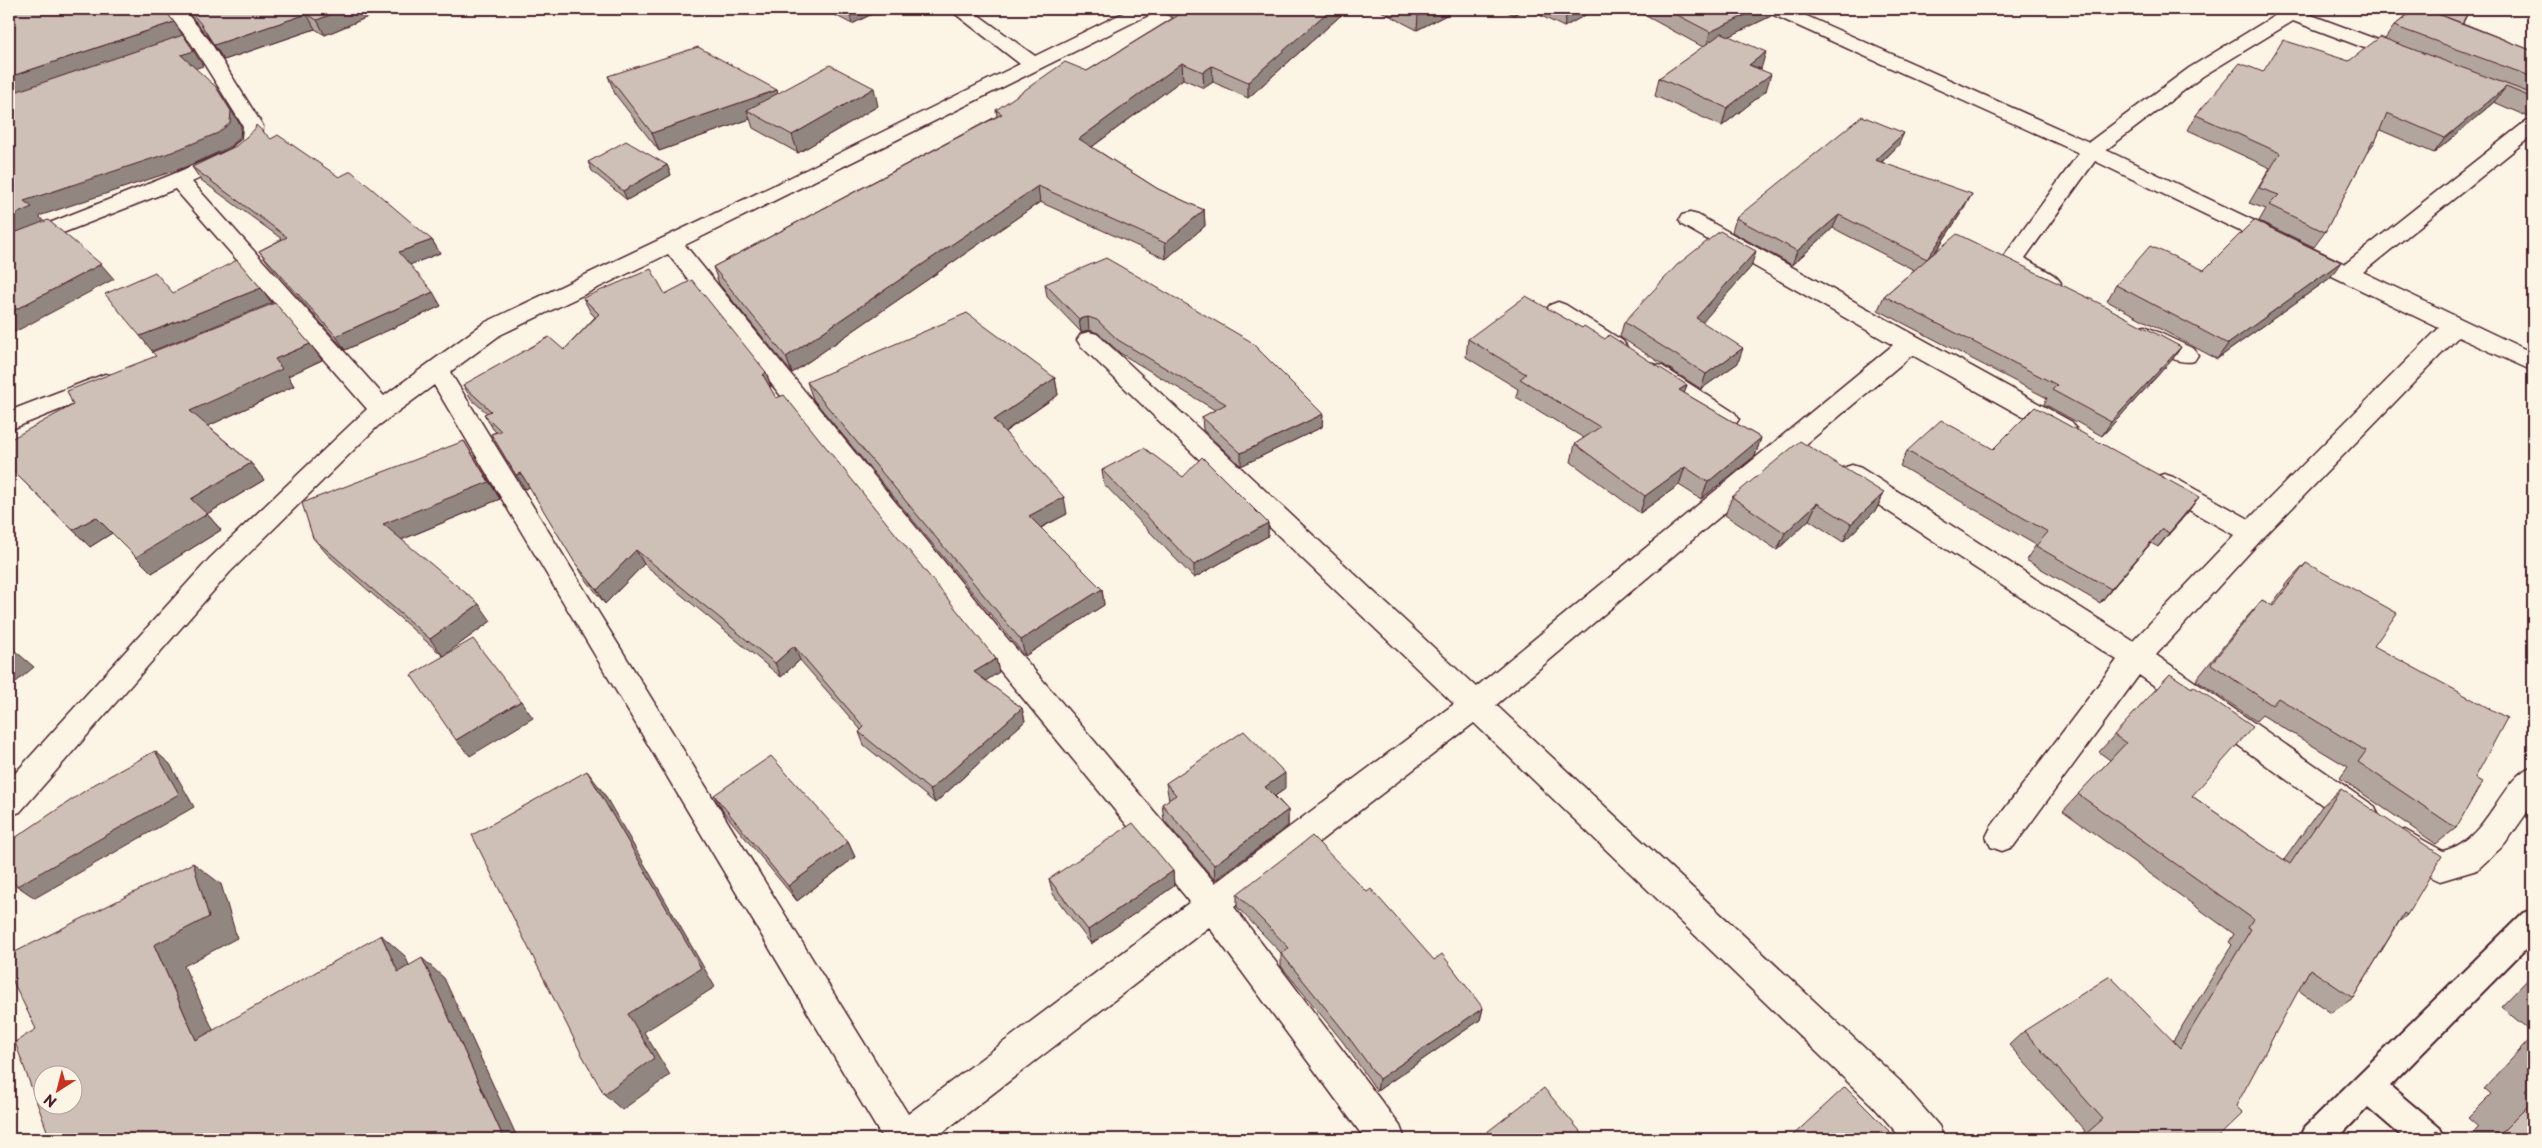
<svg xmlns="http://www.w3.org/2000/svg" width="2542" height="1148" viewBox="0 0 2542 1148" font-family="'Playpen Sans',sans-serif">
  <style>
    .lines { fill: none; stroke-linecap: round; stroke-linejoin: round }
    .lane-casing { stroke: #4a1f2b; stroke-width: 4 }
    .street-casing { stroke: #4a1f2b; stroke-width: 3 }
    .lane { fill: #fcf5e5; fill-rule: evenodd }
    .street { fill: #fcf5e5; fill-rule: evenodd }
    .wall { fill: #b2a59d; stroke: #4a1f2b }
    .shaded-wall { fill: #918680; stroke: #4a1f2b }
    .building { fill: #cfc0b7; stroke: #4a1f2b; fill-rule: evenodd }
  </style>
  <rect width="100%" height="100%" fill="#fcf5e5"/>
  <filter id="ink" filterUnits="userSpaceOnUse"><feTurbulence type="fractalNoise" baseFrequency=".02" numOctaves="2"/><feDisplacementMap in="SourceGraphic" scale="10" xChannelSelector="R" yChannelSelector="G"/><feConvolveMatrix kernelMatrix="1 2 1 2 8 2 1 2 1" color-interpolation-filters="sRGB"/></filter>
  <g filter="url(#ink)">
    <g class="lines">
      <g class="lane-casing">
        <path id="lane" d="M2533 909V941L2390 1086 2440 1128 2445 1139H2405L2368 1107 2337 1139H2299L2304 1128 2523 913Z"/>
      </g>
      <g class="street-casing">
        <path id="street" d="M164 9H183L209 40 263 126 262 141 243 158 192 182 384 396 484 323 783 181 1020 64 949 9H970L1035 56 1131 9H1154L1152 13 685 245 1000 630 1215 883 1454 704 1081 346 1077 340 1081 334 1089 332 1097 334 1476 687 1893 345 1682 225 1679 220 1682 215 1690 213 1698 215 2072 422 2076 428 2072 434 2063 437 2054 434 1912 355 1496 705 1900 1081 1939 1126 1944 1139H1902L1874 1107 1474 723 1234 907 1400 1126 1405 1139H1365L1209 927 934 1139H883L434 385 378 426 230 572 20 812 9 816V780L210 558 367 409 175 189 9 254V239L171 175 229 150 242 139 243 126 191 43ZM668 254 980 646 1190 902 908 1114 450 372 500 335Z
          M1767 9H1791L2089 142 2189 68 2284 10 2309 9 2306 13 2413 53 2416 57 2413 61H2399L2293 21 2203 76 2106 150 2345 264 2526 121 2533 119V135L2363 272 2533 353V371L2458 337 2261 540 2156 655 2374 806 2379 816 2374 826 2363 830 2352 826 2139 675 2013 847 2002 851 1991 847 1986 837 1991 827 2117 660 1843 482 1839 475 1843 468 1852 465 1861 468 2133 641 2234 535 2155 491 2151 484 2155 477 2164 474 2173 477 2249 519 2439 328 2095 161 2025 258C2036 267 2054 271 2061 283L2058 288C2039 293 2012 275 2002 259L2079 153 1769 13Z
          M1558 302 1566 305 1623 341 1627 347 1623 353 1615 355 1607 353 1550 315 1546 310 1550 305Z
          M2145 326 2194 349 2198 355 2194 361C2176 366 2153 348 2137 340L2133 334 2137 328Z
          M1653 364 1662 366 1735 413 1739 419 1735 425 1726 428 1717 425 1644 378 1641 372 1644 366Z
          M105 374 114 376 117 382 114 388 9 430V411Z
          M2533 766V804L2505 844 2477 870 2440 881 2429 876 2394 854 2389 844 2394 834 2405 830 2443 851C2490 840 2499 778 2533 766Z"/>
      </g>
      <use href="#lane" class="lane"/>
      <use href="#street" class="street"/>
    </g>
    <path class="wall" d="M185 9H387L325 35 315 29 224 60 210 39Z
      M823 9H882L852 24Z
      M1155 9H1348L1248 98 1213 82 1204 88 1183 79 1092 147 1158 189 1204 210 1205 226 1166 259 1040 202 792 373 719 284 713 267 997 116 996 110 1087 71 1173 18Z
      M1377 9H1458L1417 30Z
      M1501 9H1524L1514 15Z
      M1527 9H1596L1564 27Z
      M1633 9H1773L1771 16 1730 36 1761 69 1766 91 1722 126 1655 96 1659 78 1703 47Z
      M2397 9H2470L2463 23 2533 51V119L2494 102 2434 153 2380 130 2375 142 2366 154 2325 232 2314 247 2259 221 2266 209 2249 203 2270 168 2188 130 2196 115 2263 72 2349 61 2385 39 2394 26 2406 16 2395 11Z
      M608 76 777 90V93L878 106 798 153 753 128 750 119 659 151 615 94Z
      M271 139 432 240 440 253 409 265 441 306 345 350 269 264 259 251 282 239 201 180 192 167Z
      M1898 146 1882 162 1965 207 1935 253 2181 347 2172 360 2102 436 2044 404 2047 398 1878 310 1884 296 1914 270 1833 228 1792 265 1732 232 1736 218Z
      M588 162 667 165 671 175 627 200 592 171Z
      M1751 267 1702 322 1738 363 1701 389 1620 337 1624 322Z
      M2330 278 2217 359 2107 301 2116 285Z
      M1045 284 1323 414 1322 427 1241 466 1203 430 1202 417 1215 410 1120 353 1098 333 1089 330 1081 332 1047 297Z
      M665 294 766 372 771 387 770 388 776 398 996 659 999 672 985 681 1022 708 1025 721 935 803 864 745 859 732 861 730 800 660 781 677 644 564 605 604 584 577 530 487 525 489 491 434 496 432 493 429 484 414 487 413 472 400 463 385 564 350 595 317 591 313 583 298Z
      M1582 328 1687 385 1684 393 1761 438 1755 456 1701 499 1679 485 1640 513 1571 462 1575 444 1584 438 1516 397 1518 389 1466 357 1468 339Z
      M310 344 322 360 288 376 294 386 208 426 251 463 264 480 207 514 221 530 152 573 112 533 90 547 9 467Z
      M1055 378 1058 395 1005 432 1067 514 1041 528 1102 589 1104 605 1025 656 813 399 807 382Z
      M464 441 500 499 401 540 491 621 443 656 328 555 313 538Z
      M1993 449 2188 512 2158 547 2151 543 2100 603 2026 560 2036 545 1900 466 1907 451Z
      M1102 470 1183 477 1268 523V536L1194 578 1104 484Z
      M1884 493 1876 510 1843 542 1809 520 1777 550 1725 515 1732 497Z
      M2306 563 2374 646 2475 778 2456 828 2436 844 2340 778 2348 767 2262 715 2256 721 2196 680 2247 617 2262 600 2271 605 2290 580Z
      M2170 674 2192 796 2284 860 2322 806 2341 789 2407 915 2399 922 2353 998 2331 1013 2298 990 2216 1139H2076L2085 1131 2009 1045 2024 1031 2173 1041 2232 945 2229 942 2234 934 2063 811 2110 760 2099 752Z
      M1166 783 1285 789 1275 796 1288 810V826L1215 880 1164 820 1162 804 1169 800Z
      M714 795 848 842 855 857 797 901 723 811Z
      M1173 871 1174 886 1091 944 1053 894 1049 879Z
      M1237 894 1434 960 1483 1008 1480 1020 1377 1091 1343 1042 1281 966V953L1237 907Z
      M2533 974V1033L2501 1007Z
      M2533 1036V1139H2466L2478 1127 2468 1118 2491 1095 2484 1089Z
      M2437 1131 2447 1139H2420Z"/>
    <path class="shaded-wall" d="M344 9H387L325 35 317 20Z
      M848 9H882L852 24Z
      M1331 9H1348L1248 98V82Z
      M1430 9H1458L1417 30 1418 14Z
      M1515 9H1524L1514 15Z
      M1571 9H1596L1564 27 1567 11Z
      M1758 9H1773L1771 16 1706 48 1710 32Z
      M307 14 315 29 224 60 214 45Z
      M174 22 184 37 9 96V77Z
      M193 50 203 66 191 70 181 55Z
      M1766 52 1761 69 1749 65Z
      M1182 63 1183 79 1081 155 1079 139Z
      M1212 66 1213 82 1204 88 1203 72Z
      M1771 74 1766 91 1722 126 1727 108Z
      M216 87 241 126 240 138 228 148 183 168 39 216 45 223 9 237V217L24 201Z
      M2506 87 2494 102 2434 153 2445 138Z
      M874 88 878 106 798 153 792 135Z
      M777 90 782 108 747 110 750 119 659 151 652 133Z
      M1904 133 1898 146 1870 173 1875 160Z
      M667 165 671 175 627 200 623 191Z
      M1038 186 1040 202 792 373 786 357Z
      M1972 194 1965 207 1921 273 1927 259Z
      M1204 210 1205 226 1166 259 1165 243Z
      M1839 215 1833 228 1792 265 1797 251Z
      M432 240 440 253 407 266 399 252Z
      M1756 251 1751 267 1692 334 1696 318Z
      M2341 262 2330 278 2217 359 2228 344Z
      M101 264 114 279 9 335V313Z
      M261 288 272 303 152 351 140 336Z
      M433 292 441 306 345 350 336 336Z
      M1088 317 1089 330 1081 332 1079 319Z
      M310 344 322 360 288 376 294 386 204 428 190 411 275 359Z
      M2181 347 2172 360 2102 436 2111 422Z
      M1743 348 1738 363 1701 389 1706 374Z
      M766 372 771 387 768 389 763 375Z
      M1055 378 1058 395 998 436 994 420Z
      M1687 385 1681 403 1679 390Z
      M1323 414 1322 427 1241 466V453Z
      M1761 438 1755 456 1701 499 1708 482Z
      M464 441 500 499 396 542 383 524Z
      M251 463 264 480 207 514 221 530 152 573 136 557 191 499Z
      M1685 467 1679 485 1640 513 1645 496Z
      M521 473 530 487 525 489 516 475Z
      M1884 493 1876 510 1843 542 1851 524Z
      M1064 497 1067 514 1032 532 1029 516Z
      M2199 497 2188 512 2158 547 2169 533Z
      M1817 503 1809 520 1777 550 1785 533Z
      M96 517 112 533 90 547 73 530Z
      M1268 523V536L1194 578V565Z
      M2162 529 2151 543 2100 603 2111 589Z
      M636 550 644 564 605 604 597 590Z
      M1102 589 1104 605 1025 656 1021 640Z
      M479 604 491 621 443 656 430 639Z
      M794 646 800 660 781 677 775 663Z
      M14 650 34 667 9 688V654Z
      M996 659 999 672 978 686 974 672Z
      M521 701 533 718 470 756 456 740Z
      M1022 708 1025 721 935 803 930 790Z
      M155 751 170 764 194 807 35 898 17 886Z
      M587 771 603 792 715 987 644 1032 670 1075 622 1110 604 1094 628 1014Z
      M1285 773V789L1265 803V787Z
      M1288 810V826L1215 880 1214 865Z
      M848 842 855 857 797 901 788 886Z
      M193 863 221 884 237 938 184 966 226 1058 196 1040 154 945Z
      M1173 871 1174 886 1091 944 1088 930Z
      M381 935 405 956 421 992 398 972Z
      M422 958 444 978 518 1139H504Z
      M1483 1008 1480 1020 1377 1091 1379 1079Z"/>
    <path class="building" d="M9 9H164L174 22 9 77Z
      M188 9H344L317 20 307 14 214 45 201 24Z
      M1185 9H1331L1248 82 1212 66 1203 72 1182 63 1079 139 1158 189 1204 210 1165 243 1038 186 786 357 713 267 1002 114 996 110 1065 62 1087 71 1187 10Z
      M1408 9H1430L1418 14Z
      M1561 9H1571L1567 11Z
      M1666 9H1758L1710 32Z
      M2415 9H2425L2533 51V77L2394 26Z
      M2425 9H2470L2462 23Z
      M1722 33 1766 52 1749 65 1771 74 1727 108 1659 78Z
      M183 35 194 51 181 55 216 87 231 111 230 123 218 133 172 152 24 201 32 207 9 217V94Z
      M2380 37 2533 94V98L2506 87 2445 138 2387 113 2375 142 2373 141 2325 232 2269 205 2279 195 2259 188 2280 153 2196 115 2240 63 2263 72 2283 40 2349 61Z
      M698 47 777 90 652 133 608 76Z
      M830 65 874 88 792 135 747 110Z
      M1862 116 1904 133 1875 160 1972 194 1927 259 1957 234 2101 304 2181 347 2111 422 2052 390 2057 385 1884 296 1927 259 1839 215 1797 251 1736 218Z
      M256 125 271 139 278 135 339 177 351 171 432 240 399 252 433 292 336 336 259 251 287 237 192 167 236 146 255 129Z
      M626 141 667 165 623 191 588 162Z
      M48 220 101 264 9 313V235Z
      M2254 220 2341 262 2228 344 2116 285 2150 246 2204 270Z
      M1720 231 1756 251 1696 318 1743 348 1706 374 1624 322 1677 265Z
      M1106 258 1250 341 1323 414 1241 453 1202 417 1226 404 1118 340 1097 320 1088 317 1079 319 1045 284Z
      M237 260 261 288 140 336 105 294 155 272 173 293Z
      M651 269 665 294 692 280 766 372 763 375 776 398 784 395 996 659 974 672 1022 708 930 790 859 732 864 727 794 646 775 663 636 550 597 590 575 563 521 473 516 475 491 434 501 431 484 414 491 411 463 385 549 337 564 350 599 314 583 298Z
      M1526 296 1582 328 1584 326 1605 339 1609 335 1687 385 1679 390 1761 438 1708 482 1685 467 1645 496 1575 444 1600 427 1520 379 1526 374 1468 339Z
      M275 303 310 344 275 359 282 369 190 411 251 463 191 499 207 514 136 557 96 517 73 530 9 467V440L73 405 67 391 156 356 152 352Z
      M967 313 1055 378 994 420 1064 497 1029 516 1102 589 1021 640 807 382Z
      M2035 407 2199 497 2169 533 2162 529 2111 589 2036 546 2048 532 1907 451 1941 420 1993 449Z
      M464 441 489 482 383 524 479 604 430 639 313 538 302 503Z
      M1800 441 1884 493 1851 524 1817 503 1785 533 1732 497Z
      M1144 448 1183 477 1202 457 1268 523 1194 565 1102 470Z
      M2306 563 2397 613 2374 646 2507 718 2475 778 2482 782 2456 828 2358 762 2366 751 2278 698 2272 705 2211 664 2262 600 2273 606Z
      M473 639 521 701 456 740 411 675Z
      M9 647 14 650 9 654Z
      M2170 674 2192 688 2193 686 2253 727 2192 796 2290 864 2341 789 2442 856 2407 915 2404 913 2353 998 2310 969 2236 1106 2243 1113 2216 1139H2080L2103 1119 2024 1031 2110 976 2180 1048 2251 929 2248 927 2253 919 2078 794 2126 743 2114 735Z
      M1244 731 1285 773 1265 787 1288 810 1214 865 1162 804 1176 795 1166 783Z
      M155 751 179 794 17 886 9 876V842L95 784Z
      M771 756 848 842 788 886 714 795Z
      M587 771 701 968 628 1014 654 1058 604 1094 582 1055 472 835Z
      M1133 823 1173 871 1088 930 1049 879Z
      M1312 836 1367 892 1371 889 1434 960 1442 954 1483 1008 1379 1079 1344 1031 1281 953 1289 948 1237 894Z
      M193 863 209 917 154 945 196 1040 381 935 398 972 422 958 504 1139H50L15 1042 36 1029 9 973V955ZM42 1076H72V1106H42Z
      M2533 1081V1097L2525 1090Z
      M1845 1087 1897 1139H1789Z
      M1544 1088 1585 1137 1583 1139H1478Z
      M2533 1101V1139H2495Z
      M2437 1131 2447 1139H2429Z"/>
  </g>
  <rect width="2542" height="1148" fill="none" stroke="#fcf5e5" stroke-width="30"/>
  <rect x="15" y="15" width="2512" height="1118" fill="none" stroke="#4a1f2b" stroke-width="2" filter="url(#ink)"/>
  <g transform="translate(58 1090) rotate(216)"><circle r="24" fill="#fcf5e5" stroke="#b59f9b"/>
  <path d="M0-4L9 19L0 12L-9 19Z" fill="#c8321e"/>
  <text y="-8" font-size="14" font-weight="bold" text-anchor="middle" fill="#4a1f2b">N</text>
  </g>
</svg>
